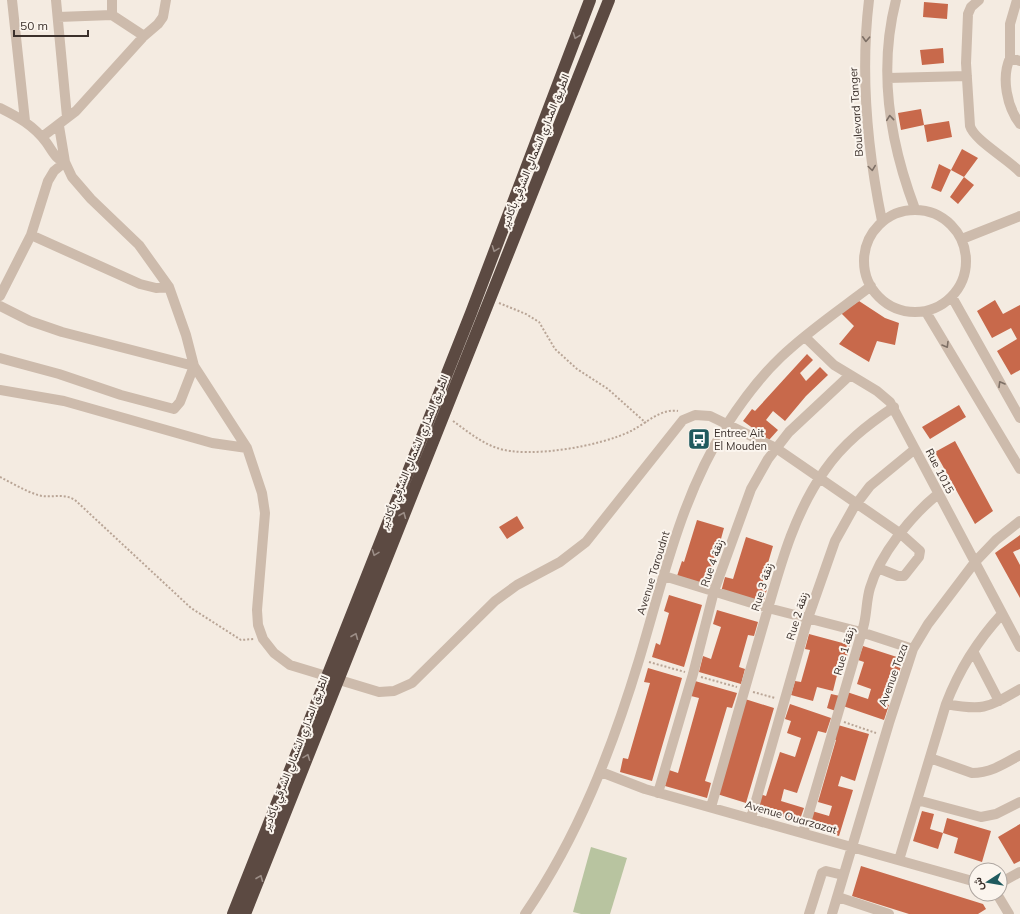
<svg xmlns="http://www.w3.org/2000/svg" width="1020" height="914" viewBox="0 0 1020 914" font-family="Mulish,Vazirmatn,sans-serif">
  <style>
    .green { fill: #b8c4a0 }
    .building { fill: #c8694b }
    .lines { fill: none; stroke-linecap: round; stroke-linejoin: round }
    .path { stroke: #b9a596; stroke-width: 2; stroke-dasharray: 2 2; stroke-linecap: butt }
    .minor { stroke: #cdbbac; stroke-width: 10 }
    .highway { stroke: #5c4a42; stroke-width: 12 }
    .oneway { stroke: #9c8e87 }
    .oneway2 { stroke: #7d6f65 }
    .labels { text-anchor: middle; dominant-baseline: central; stroke-width: 4; stroke-linejoin: round; paint-order: stroke }
    .street-label { font-size: 11px; fill: #3b302b; stroke: #fbf5ee }
    .poi-label { font-size: 11px; fill: #3b302b; stroke: #fbf5ee; text-anchor: start }
  </style>
  <rect width="100%" height="100%" fill="#f4ebe1"/>
  <path class="green" d="M591 847 627 858 610 914H581L573 912Z"/>
  <path class="building" d="M924 2 948 4 947 19 923 17Z
    M943 48 944 63 922 65 920 50Z
    M921 109 924 125 901 130 898 113Z
    M949 121 952 137 927 142 924 125Z
    M962 149 978 158 964 177 974 185 958 204 950 197 964 177 951 170Z
    M939 164 951 170 941 192 931 188Z
    M995 300 1003 314 1020 305V370L1011 375 997 351 1017 339 1011 328 992 338 977 311Z
    M859 301 885 318 899 323 895 345 877 341 869 362 839 344 854 326 841 313Z
    M807 354 813 360 800 373 806 381 820 367 828 375 806 396 785 421 773 411 766 420 778 430 769 440 743 421 752 409 755 411Z
    M959 405 966 417 930 439 922 427Z
    M955 441 993 511 975 524 935 452Z
    M517 516 524 528 507 539 499 527Z
    M697 520 724 528 708 586 677 576 682 561 684 562Z
    M1020 535V549L1013 552 1020 565V598L995 553Z
    M746 537 773 546 761 587 767 589 763 604 721 592 725 577 733 579Z
    M669 595 702 605 684 667 652 657 656 643 660 645 669 613 664 611Z
    M717 610 758 622 754 636 748 635 739 667 745 669 741 684 699 672 703 656 711 659 721 627 713 624Z
    M809 634 850 645 846 660 841 659 833 691 817 687 813 701 791 695 795 681 801 682 810 650 805 649Z
    M863 646 903 659 899 673 894 672 884 704 889 705 884 720 843 706 847 692 868 699 871 689 857 684 864 662 858 660Z
    M648 668 682 678 652 781 620 772 623 758 628 759 650 683 644 682Z
    M695 681 737 693 732 708 727 707 705 781 711 783 707 798 665 786 669 770 678 773 699 698 691 696Z
    M831 694 840 696 836 711 827 708Z
    M745 699 774 708 746 803 717 794Z
    M790 704 831 718 826 733 818 731 797 793 784 789 781 801 804 808 799 822 755 808 760 794 766 796 780 752 795 757 801 738 787 733 791 721 785 719Z
    M838 725 869 734 855 781 841 776 838 786 853 790 839 836 808 826 812 811 829 816 832 806 818 802 836 740 833 739Z
    M922 811 934 814 930 829 943 833 938 849 913 841Z
    M947 818 991 831 982 862 954 853 958 838 943 833Z
    M1020 824V861L1014 864 998 837Z
    M861 866 983 904 986 909 978 914H909L852 896Z"/>
  <g class="lines">
    <path class="path" d="M499 303 526 314 539 322 555 349 577 369 608 389 646 423
      M453 421C467 431 480 442 497 448 529 459 601 446 631 431 645 424 661 408 678 411
      M0 477C12 483 25 491 38 495 51 499 62 492 75 500L191 608 241 640 254 639
      M649 662 685 672
      M701 677 737 687
      M753 692 775 698
      M844 722 876 733"/>
    <path class="minor" d="M12 0 25 121
      M56 0 67 117
      M112 0V15L144 36
      M869 0C860 75 867 148 882 221
      M896 0C878 70 890 143 915 209
      M979 0 971 7 968 14 966 63 970 126C974 140 1008 159 1020 172
      M58 17 112 15
      M1010 58V24L1017 0
      M1020 61 1010 58C1001 78 1007 107 1020 124
      M888 78 967 76
      M0 108C18 117 33 125 46 142 52 150 55 159 65 162L54 171 48 181 31 235 0 296
      M59 126 65 162 72 177 91 199 139 245 169 287 186 335 194 366 247 448 262 493 265 513 257 610 258 625 263 639 274 653 290 665 379 692 394 691 412 683 495 601 517 585 560 562 586 542 683 420 695 415 710 416 776 448 901 534 920 551 919 557 904 576H898L878 568
      M42 137 76 111 144 36 158 24 163 17 166 0
      M864 261a51 51 0 1 1 102 0a51 51 0 1 1-102 0Z
      M31 235 140 284 156 288 169 287
      M962 239 1020 216
      M952 297 1020 418
      M0 306 30 321 62 332 194 366 180 402 174 409 121 395 59 374 0 358
      M926 312 1020 469
      M805 337 834 365 877 391 890 402 1020 647
      M0 390 64 401 212 443 247 448
      M664 576 768 608 861 632 913 649
      M973 651 999 701
      M946 704C984 711 987 708 1020 689
      M930 758 972 773C990 773 1004 764 1020 755
      M601 772 645 789 976 882
      M658 793 693 674 714 591 751 489 768 459 789 432 850 375
      M917 800 981 817 996 814 1020 802
      M711 807C727 750 744 693 760 636 777 579 790 519 825 470 843 444 867 425 894 407
      M751 818 808 618 835 541 854 507 870 486 915 449
      M803 833 863 628C867 615 866 601 870 588 880 554 911 516 938 494
      M899 860 946 704C959 670 977 641 1002 614
      M1000 883 1020 872
      M997 894 1009 914
      M838 897 889 914
      M525 914C578 837 612 749 639 660 663 580 681 497 726 426 742 401 760 377 781 357 808 331 841 309 871 286
      M809 914 822 873 826 871 843 875
      M832 914 889 723 913 649 928 624 975 562 996 540 1020 521"/>
    <path class="highway" d="M233 914 471 313 590 0
      M245 914 609 0"/>
  </g>
  <defs><path id="oneway-chevron" d="M-2-3.5L2.5 0L-2 3.5" fill="none" stroke-width="1.6" stroke-linecap="round" stroke-linejoin="round"/></defs>
  <g class="oneway">
    <use href="#oneway-chevron" transform="translate(576 36) rotate(111)"/>
    <use href="#oneway-chevron" transform="translate(495 249) rotate(111)"/>
    <use href="#oneway-chevron" transform="translate(403 515) rotate(-68)"/>
    <use href="#oneway-chevron" transform="translate(375 553) rotate(111)"/>
    <use href="#oneway-chevron" transform="translate(355 636) rotate(-68)"/>
    <use href="#oneway-chevron" transform="translate(307 757) rotate(-69)"/>
    <use href="#oneway-chevron" transform="translate(260 878) rotate(-68)"/>
  </g>
  <g class="oneway2">
    <use href="#oneway-chevron" transform="translate(866 39) rotate(93)"/>
    <use href="#oneway-chevron" transform="translate(890 118) rotate(-96)"/>
    <use href="#oneway-chevron" transform="translate(872 168) rotate(82)"/>
    <use href="#oneway-chevron" transform="translate(946 345) rotate(59)"/>
    <use href="#oneway-chevron" transform="translate(1001 384) rotate(-120)"/>
  </g>
  <defs>
    <g id="bus-square" transform="scale(1.15)"><rect x="-9" y="-9" width="18" height="18" rx="4" fill="#1f5a5e" stroke="#fbf5ee"/><path d="M-5-6H5V4H4V6H2V4H-2V6H-4V4H-5ZM-3.5-4V0h7V-4ZM-3.5 1.2v1.5H-2V1.2ZM2 1.2v1.5H3.5V1.2Z" fill="#fff"/></g>
  </defs>
  <g fill-rule="evenodd">
    <use href="#bus-square" x="699" y="439"/>
  </g>
  <g class="labels">
    <g class="street-label">
      <text transform="translate(856 112) rotate(-94)">Boulevard Tanger</text>
      <text transform="translate(535 151) rotate(-68)">الطريق المداري الشمالي الشرقي بأكادير</text>
      <text transform="translate(414 452) rotate(-68)">الطريق المداري الشمالي الشرقي بأكادير</text>
      <text transform="translate(940 471) rotate(63)">Rue 1015</text>
      <text transform="translate(712 563) rotate(-71)">Rue 4 زنقة</text>
      <text transform="translate(653 573) rotate(-73)">Avenue Taroudnt</text>
      <text transform="translate(762 587) rotate(-73)">Rue 3 زنقة</text>
      <text transform="translate(797 616) rotate(-73)">Rue 2 زنقة</text>
      <text transform="translate(844 651) rotate(-74)">Rue 1 زنقة</text>
      <text transform="translate(893 675) rotate(-70)">Avenue Taza</text>
      <text transform="translate(295 753) rotate(-69)">الطريق المداري الشمالي الشرقي بأكادير</text>
      <text transform="translate(791 817) rotate(16)">Avenue Ouarzazat</text>
    </g>
    <g class="poi-label">
      <text x="714" y="433">Entree Ait<tspan x="714" dy="13">El Mouden</tspan></text>
    </g>
  </g>
  <g transform="translate(988 882) rotate(258)"><circle r="19" fill="#fbf5ee" stroke="#aea6a0"/>
  <path d="M0-3L7 15L0 10L-7 15Z" fill="#1f5a5e"/>
  <text y="-6" font-size="11" font-weight="bold" text-anchor="middle" fill="#3b302b">ش</text>
  </g>
  <path d="M14 30v6h74v-6" fill="none" stroke="#3b302b" stroke-width="2"/>
  <text x="20" y="30" font-size="12" fill="#3b302b" stroke="#fbf5ee" stroke-width="3" paint-order="stroke">50 m</text>
</svg>
